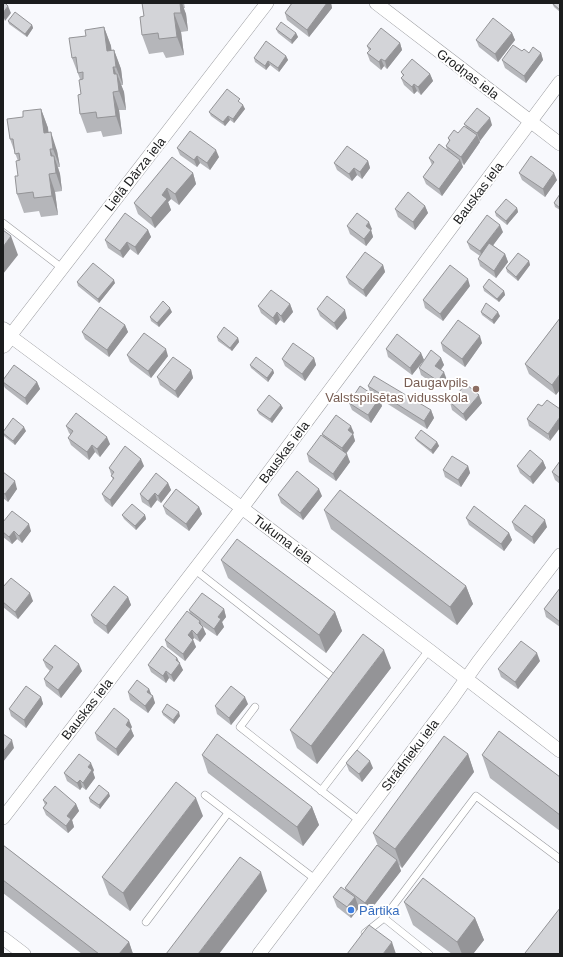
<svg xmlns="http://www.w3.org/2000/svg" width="563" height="957" viewBox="0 0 563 957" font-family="Arial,sans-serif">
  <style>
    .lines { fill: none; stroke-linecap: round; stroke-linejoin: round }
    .service-casing { stroke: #9a9b9f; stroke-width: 8 }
    .minor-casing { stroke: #9a9b9f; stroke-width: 14 }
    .tertiary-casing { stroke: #9a9b9f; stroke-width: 17 }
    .service { stroke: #fff; stroke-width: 7 }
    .minor { stroke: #fff; stroke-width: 13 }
    .tertiary { stroke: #fff; stroke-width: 16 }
    .wall { fill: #b5b6ba }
    .shaded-wall { fill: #949497 }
    .building { fill: #d3d4d8; stroke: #949497 }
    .education-dot { fill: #8d6e63; stroke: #fff; stroke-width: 1.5 }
    .shop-dot { fill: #3f7fe0; stroke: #fff; stroke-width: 1.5 }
    .labels { text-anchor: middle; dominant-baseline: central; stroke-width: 4; stroke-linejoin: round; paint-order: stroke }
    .street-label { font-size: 13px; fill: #1b1c1d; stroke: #fff }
    .education-label { font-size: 13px; fill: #785e54; stroke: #fff; text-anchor: end }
    .shop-label { font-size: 13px; fill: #366cbe; stroke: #fff; text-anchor: start }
  </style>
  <rect width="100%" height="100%" fill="#f8f9fd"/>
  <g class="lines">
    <g class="service-casing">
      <path id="service" d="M3 223 62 268
        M194 569 331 676
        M255 707 240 727 360 821
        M321 791 429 650
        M205 795 315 879
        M384 918 429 954
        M146 922 228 813
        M365 933 384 918 476 796 560 859"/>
    </g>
    <g class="minor-casing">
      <path id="minor" d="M267 3 10 336 242 508 429 650 560 751
        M376 3 560 144
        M3 818 242 508 560 82
        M3 938 24 954
        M259 954 452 699 478 662 560 555"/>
    </g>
    <g class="tertiary-casing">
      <path id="tertiary" d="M3 330 10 336 3 345"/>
    </g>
    <use href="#service" class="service"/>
    <use href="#minor" class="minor"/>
    <use href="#tertiary" class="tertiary"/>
  </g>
  <path class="wall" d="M142 3H184L185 8H183L186 14 188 31 181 32 184 55 166 58 163 52 149 54 142 35 144 16Z
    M292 3H331L332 8 309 37 287 20 285 13Z
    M552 3H560V12L554 7Z
    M8 21 32 25 33 28 27 37 9 24Z
    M104 27 111 46V50H114L121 69 123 85H121L124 92 126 110H119L122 134 103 137 101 131 87 133 80 114 81 94 80 79 72 58 86 36Z
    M276 29 296 33 298 37 292 44 278 33Z
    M512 33 515 40 498 62 479 47 476 40Z
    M400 43 402 50 387 69 384 66 381 70 370 61 367 53 369 51 367 46Z
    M522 51 529 53H541L543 60 526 83 505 68 502 60Z
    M286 56 288 60 279 72 270 65 266 70 255 62 254 58Z
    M401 72 430 74 433 81 421 95 417 91 414 94 404 85 401 78 403 76Z
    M241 103 245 109 234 123 230 120 225 126 211 116 209 112Z
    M41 109 48 128V132L57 151 60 167H58L60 174 62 191 55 192 58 215 41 217 39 211 24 213 17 194 18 176V161L10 139 23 117Z
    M464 124 492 125 480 141 479 140 480 142 464 165 462 163 463 167 442 196 426 184 423 177 432 165 429 158 447 150 446 146 449 141 448 138 458 133 466 127Z
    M177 148 219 157 210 170 200 163 197 167 180 155Z
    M368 161 370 168 362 179 357 175 352 181 337 170 334 163Z
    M193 173 196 184 179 205 171 199 168 202 171 210 155 228 138 214 134 203Z
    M519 173 557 180 545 197 522 180Z
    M560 194V210L555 207 554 203Z
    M425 206 428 213 415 230 398 217 395 209Z
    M517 208 518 212 507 225 496 216 495 212Z
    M347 226 372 229 371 230 373 237 366 246 350 234Z
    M148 230 151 237 138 255 130 249 123 258 108 248 105 240Z
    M503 232 493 245 505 254 508 262 496 278 480 266 478 259 480 256 470 249 467 242Z
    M529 261 530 265 518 281 507 272 506 268Z
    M383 265 385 272 366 297 349 284 346 277Z
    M77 282 115 283 99 303 78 286Z
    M470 286 443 321 425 308 423 300Z
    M483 287 504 291 505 295 499 302 484 291Z
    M290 304 293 312 284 323 280 320 276 325 261 313 258 306Z
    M317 309 347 318 337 330 320 316Z
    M172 312 159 327 151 321 150 317Z
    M481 312 500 316 494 324 482 315Z
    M560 318 556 395 529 374 525 364Z
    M125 325 128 332 109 357 85 339 82 332Z
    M217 337 238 338 239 342 232 351 218 341Z
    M441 343H482L465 367 443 351Z
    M386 349 421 353 424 360 412 375 388 357Z
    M127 355 168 356 151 378 130 362Z
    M314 358 316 365 305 381 285 366 282 359Z
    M441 358 444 365 441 370 447 380 440 389 421 375 419 368Z
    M250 365 273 370 274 373 268 382 251 368Z
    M191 370 193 378 178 398 160 385 157 377Z
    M3 380 37 382 40 389 27 405 5 388 3 384Z
    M368 386 431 410 434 418 427 429 380 399 382 406 371 423 352 410 349 403 370 392Z
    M450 402 482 403 466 421 452 410Z
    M538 404 550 441 529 426 527 419Z
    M283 408 272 423 259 414 257 410Z
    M66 426 110 444 100 457 95 452 89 460 71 445 68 438 71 435 69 433Z
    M26 431 15 445 4 436 3 435V432Z
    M354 433 353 434 355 441 346 454 350 462 336 481 309 462 307 454 323 437 322 434Z
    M415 438 437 442 439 446 433 454 417 441Z
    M543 461 546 468 533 484 520 473 517 466Z
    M560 461V484L555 480 552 472Z
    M144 466 112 507 105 501 102 494 113 480 109 468Z
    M468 466 470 473 461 487 445 477 443 470Z
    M3 472 17 489 8 502 3 498Z
    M168 483 171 490 161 503 157 500 151 508 142 502 140 494Z
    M278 495 322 496 303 520 281 503Z
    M163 506 199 507 202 514 189 531 166 514Z
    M324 510 466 586 473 604 457 625 331 529Z
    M122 515H145L146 519 136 530 124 519Z
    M466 518 509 533 512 540 504 551 469 525Z
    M3 522 31 531 22 543 17 539 12 544 3 537Z
    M512 522 547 527 534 544 515 530Z
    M221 560 335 612 342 631 326 653 228 578Z
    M3 587 33 601 18 619 3 607Z
    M560 588V627L546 617 544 609Z
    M128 597 131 605 108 634 94 623 91 615Z
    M224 609 226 617 222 622 224 627 217 636 201 625 206 634 200 642 194 638 193 639 196 647 185 661 167 647 165 640 190 613 189 610Z
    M177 658 183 670 174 682 169 678 166 683 151 672 148 665Z
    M43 660 82 671 61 698 46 686 44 679 50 671 46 667Z
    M540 661 518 689 501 677 498 669Z
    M391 668 317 764 297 748 290 730Z
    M149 689 155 703 148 713 130 700 128 692Z
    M41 697 43 704 26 728 11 716 9 709Z
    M248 704 231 725 217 714 215 706Z
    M162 712 180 716 174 724 163 715Z
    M132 727 131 729 134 736 118 756 97 740 95 733Z
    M468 754 474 772 402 868 399 865 401 871 368 913 358 905 359 908 351 918 337 907 333 897 346 891 345 888 378 846 373 833Z
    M202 755 312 807 319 825 303 846 208 773Z
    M482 755 560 777V831L490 778Z
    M346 763 373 768 362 782 349 771Z
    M94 770 93 772 95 778 86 790 82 787 80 790 67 781 64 773Z
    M110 796 100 809 90 802 89 798Z
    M43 800 76 804 79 811 72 820 74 827 68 833 46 815 43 808 45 805Z
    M203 816 130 911 109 895 102 877Z
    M3 845 129 942 133 954H82L3 893Z
    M404 902 475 918 484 940 473 954H452L413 925Z"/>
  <path class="shaded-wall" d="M179 3H182L186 14 188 31 181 13Z
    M327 3H331L332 8 309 37 307 30Z
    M8 6 11 13 5 21 3 15V13Z
    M174 13 181 32 184 55 177 37Z
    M32 25 33 28 27 37 25 34Z
    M104 27 111 46 114 67 117 77V74L124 92 126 110 119 91 107 51Z
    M296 33 298 37 292 44 291 40Z
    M512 33 515 40 498 62 495 54Z
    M400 43 402 50 387 69 385 61Z
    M114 50 121 69 123 85 116 67Z
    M541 53 543 60 526 83 524 76Z
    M286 56 288 60 279 72 278 68Z
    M381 59 384 66 381 70 379 62Z
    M268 61 270 65 266 70 265 66Z
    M430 74 433 81 421 95 418 87Z
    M414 84 417 91 414 94 412 87Z
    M113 92 119 110 122 134 116 116Z
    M243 105 245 109 234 123 233 119Z
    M41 109 48 128 51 151 44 133Z
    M228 116 230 120 225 126 223 122Z
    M490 118 492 125 480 141 477 133Z
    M51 132 57 151 60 167 53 149Z
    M477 135 480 142 464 165 461 157Z
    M50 149 54 159V156L60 174 62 191 56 173 51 156Z
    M216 150 219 157 210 170 207 163Z
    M197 156 200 163 197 167 194 160Z
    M460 160 463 167 442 196 439 189Z
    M368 161 370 168 362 179 360 172Z
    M354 168 357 175 352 181 349 174Z
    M193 173 196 184 179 205 175 194Z
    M554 173 557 180 545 197 543 189Z
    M49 174 55 192 58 215 52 196Z
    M167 188 171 199 168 202 171 210 155 228 151 218 162 195Z
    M425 206 428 213 415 230 413 222Z
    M517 208 518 212 507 225 506 221Z
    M369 222 372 229 371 230 373 237 366 246 364 239 366 226Z
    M500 225 503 232 483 259 480 251Z
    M148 230 151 237 138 255 135 247Z
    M11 236 18 255 3 274V247Z
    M127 242 130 249 123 258 120 251Z
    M505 254 508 262 496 278 494 271Z
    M529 261 530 265 518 281 516 277Z
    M383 265 385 272 366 297 363 290Z
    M468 279 470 286 443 321 440 314Z
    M114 280 115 283 99 303 98 299Z
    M504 291 505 295 499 302 497 299Z
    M290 304 293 312 284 323 281 316Z
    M170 308 172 312 159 327 157 323Z
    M345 310 347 318 337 330 334 323Z
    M277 312 280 320 276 325 273 318Z
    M498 312 500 316 494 324 492 320Z
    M125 325 128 332 109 357 107 350Z
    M480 336 482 343 465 367 462 359Z
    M238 338 239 342 232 351 230 348Z
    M166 349 168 356 151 378 148 371Z
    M421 353 424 360 412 375 410 368Z
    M314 358 316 365 305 381 302 374Z
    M441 358 444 365 438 373 435 366Z
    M191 370 193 378 178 398 175 391Z
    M273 370 274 373 268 382 267 378Z
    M444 372 447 380 440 389 438 381Z
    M560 374V390L556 395 552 385Z
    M37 382 40 389 27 405 25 398Z
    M479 395 482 403 466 421 463 414Z
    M379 399 382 406 371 423 368 415Z
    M281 405 283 408 272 423 270 419Z
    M431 410 434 418 427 429 424 421Z
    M560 417V428L550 441 548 434Z
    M351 426 354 433 353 434 355 441 344 456 342 448 348 430Z
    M24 427 26 431 15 445 13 441Z
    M107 437 110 444 100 457 97 449Z
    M437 442 439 446 433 454 431 450Z
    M92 445 95 452 89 460 87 452Z
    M347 454 350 462 336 481 333 474Z
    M141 459 144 466 112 507 110 500Z
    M543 461 546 468 533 484 530 477Z
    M468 466 470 473 461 487 458 480Z
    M15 481 17 489 8 502 5 494Z
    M168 483 171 490 161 503 158 496Z
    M319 489 322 496 303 520 300 513Z
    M155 493 157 500 151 508 148 501Z
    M199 507 202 514 189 531 186 524Z
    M145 515 146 519 136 530 135 526Z
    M545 520 547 527 534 544 532 537Z
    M29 524 31 531 22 543 19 536Z
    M14 531 17 539 12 544 9 537Z
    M509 533 512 540 504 551 501 544Z
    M466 586 473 604 457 625 450 607Z
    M30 593 33 601 18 619 15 612Z
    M128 597 131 605 108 634 106 626Z
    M224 609 226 617 222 622 224 627 217 636 214 629 218 617Z
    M335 612 342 631 326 653 319 635Z
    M200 621 202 628 203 627 206 634 200 642 197 635 199 623Z
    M192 630 194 638 190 643 188 635Z
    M193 640 196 647 185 661 183 654Z
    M384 650 391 668 317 764 311 746Z
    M537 653 540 661 518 689 515 682Z
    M177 658 183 670 174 682 171 675 176 660Z
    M79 664 82 671 61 698 58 690Z
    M166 671 169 678 166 683 163 676Z
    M149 689 152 697 147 692Z
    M153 696 155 703 148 713 145 706Z
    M41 697 43 704 26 728 24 720Z
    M245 697 248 704 231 725 229 718Z
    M179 712 180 716 174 724 173 720Z
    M129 720 132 727 128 732 126 725Z
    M131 729 134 736 118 756 116 749Z
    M12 740 14 748 3 762V752Z
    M468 754 474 772 402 868 395 849Z
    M370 761 373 768 362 782 359 774Z
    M91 763 94 770 93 772 95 778 86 790 83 783 88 767Z
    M80 780 82 787 80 790 77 783Z
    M109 793 110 796 100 809 99 805Z
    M196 798 203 816 130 911 123 893Z
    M76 804 79 811 72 820 74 827 68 833 66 826 67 816Z
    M312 807 319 825 303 846 297 827Z
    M397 860 401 871 368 913 365 903Z
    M261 872 267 891 219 954H198Z
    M355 897 359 908 351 918 347 907Z
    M475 918 484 940 473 954H462L457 942Z
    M129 942 133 954H119Z
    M392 942 396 954H383Z"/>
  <path class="building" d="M3 3H5L8 6 3 13Z
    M142 3H180L181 13H174L177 37 159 39 158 33 142 35 140 17 144 16Z
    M292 3H327L307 30 285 13Z
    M552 3H560V10Z
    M15 12 32 25 25 34 8 21Z
    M493 18 512 33 495 54 476 40Z
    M281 22 296 33 291 40 276 29Z
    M104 27 107 51 114 50 116 67H113L114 74H117L119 91 113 92 116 116 97 118 96 112 80 114 78 95 81 94 79 80 83 79V72L78 73 76 57 72 58 69 38 86 36 85 30Z
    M381 28 400 43 385 61 381 59 379 62 367 53 371 49 367 46Z
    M266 41 286 56 278 68 268 61 265 66 254 58Z
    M513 45 522 51 524 49 529 53 533 47 541 53 524 76 502 60Z
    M412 59 430 74 418 87 414 84 412 87 401 78 404 75 401 72Z
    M227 89 240 99 238 101 243 105 233 119 228 116 223 122 209 112Z
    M477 108 490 118 477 133 464 124Z
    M41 109 44 133 51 132 53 149H50L51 156H54L56 173 49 174 52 196 34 198 33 192 17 194 15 176H18L16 161 20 160 19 153 15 154 13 139H10L7 119 23 117V111Z
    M464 126 477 135 461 157 446 146 450 140 448 138 454 130 458 133Z
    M190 131 216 150 207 163 197 156 194 160 177 148Z
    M439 144 460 160 439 189 423 177 434 162 429 158Z
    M347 146 368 161 360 172 354 168 349 174 334 163Z
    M531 156 554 173 543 189 519 173Z
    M172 157 193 173 175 194 167 188 162 195 167 199 151 218 134 203Z
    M408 192 425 206 413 222 395 209Z
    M560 194V208L554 203Z
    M506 199 517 208 506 221 495 212Z
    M125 213 148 230 135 247 127 242 120 251 105 240Z
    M357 213 369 222 366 226 371 230 364 239 347 226Z
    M487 215 500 225 480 251 467 242Z
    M3 230 11 236 3 247Z
    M489 243 505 254 494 271 478 259Z
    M365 252 383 265 363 290 346 277Z
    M518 253 529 261 516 277 506 268Z
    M93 263 114 280 98 299 77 282Z
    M450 265 468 279 440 314 423 300Z
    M489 279 504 291 497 299 483 287Z
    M271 290 290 304 281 316 277 312 273 318 258 306Z
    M327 296 345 310 334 323 317 309Z
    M163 301 170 308 157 323 150 317Z
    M486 303 498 312 492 320 481 312Z
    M100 307 125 325 107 350 82 332Z
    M560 318V374L552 385 525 364Z
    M458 320 480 336 462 359 441 343Z
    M224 327 238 338 230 348 217 337Z
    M144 333 166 349 148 371 127 355Z
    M397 334 421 353 410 368 386 349Z
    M293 343 314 358 302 374 282 359Z
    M431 350 441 358 435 366 444 372 438 381 419 368Z
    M173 357 191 370 175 391 157 377Z
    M256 357 273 370 267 378 250 365Z
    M14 365 37 382 25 398 3 382V380Z
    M374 376 431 410 424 421 368 386Z
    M466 384 479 395 463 414 450 402Z
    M360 386 379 399 368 415 349 403Z
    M269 395 281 405 270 419 257 410Z
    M547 400 560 409V417L548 434 527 419 538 404 542 406Z
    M76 413 107 437 97 449 92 445 87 452 68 438 73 431 66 426Z
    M336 415 351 426 348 430 353 434 342 448 322 434Z
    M13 418 24 427 13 441 3 433V432Z
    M421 430 437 442 431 450 415 438Z
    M321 435 347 454 333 474 307 454Z
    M125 446 141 459 110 500 102 494 114 478 111 476 114 472 109 468Z
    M530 450 543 461 530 477 517 466Z
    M452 456 468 466 458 480 443 470Z
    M560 461V478L552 472Z
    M297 471 319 489 300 513 278 495Z
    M3 472 15 481 5 494 3 493Z
    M156 473 168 483 158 496 155 493 148 501 140 494Z
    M176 489 199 507 186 524 163 506Z
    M340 490 466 586 450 607 324 510Z
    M132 504 145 515 135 526 122 515Z
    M525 505 545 520 532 537 512 522Z
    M474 506 509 533 501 544 466 518Z
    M12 511 29 524 19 536 14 531 9 537 3 532V522Z
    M237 539 335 612 319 635 221 560Z
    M11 578 30 593 15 612 3 602V587Z
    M114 586 128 597 106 626 91 615Z
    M560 588V622L544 609Z
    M202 593 224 609 218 617 221 619 214 629 189 610Z
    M187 611 200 621 199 623 203 627 197 635 192 630 188 635 193 640 183 654 165 640Z
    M363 634 384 650 311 746 290 730Z
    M521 641 537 653 515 682 498 669Z
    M55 645 79 664 58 690 44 679 53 667 43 660Z
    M162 646 177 658 176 660 180 663 171 675 166 671 163 676 148 665Z
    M137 680 149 689 147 692 153 696 145 706 128 692Z
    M26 686 41 697 24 720 9 709Z
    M231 686 245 697 229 718 215 706Z
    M167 704 179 712 173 720 162 712Z
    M114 708 129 720 126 725 131 729 116 749 95 733Z
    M499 731 560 777V815L482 755Z
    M3 734 12 740 3 752Z
    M217 734 312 807 297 827 202 755Z
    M444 736 468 754 395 849 373 833Z
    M357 750 370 761 359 774 346 763Z
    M79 754 91 763 88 767 92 770 83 783 80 780 77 783 64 773Z
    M176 782 196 798 123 893 102 877Z
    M99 785 109 793 99 805 89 798Z
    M55 786 76 804 67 816 71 819 66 826 43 808 47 803 43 800Z
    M3 845 129 942 119 954H99L3 880Z
    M377 845 397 860 365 903 345 888Z
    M240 857 261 872 198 954H166Z
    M423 878 475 918 457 942 404 902Z
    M341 887 355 897 347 907 333 897Z
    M560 908V954H526L525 953Z
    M369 925 392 942 383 954H347Z"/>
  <circle class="education-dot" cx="476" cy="389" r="4"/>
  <circle class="shop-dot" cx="351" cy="910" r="4"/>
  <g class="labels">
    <g class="street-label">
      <text transform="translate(468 74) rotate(37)">Grodņas iela</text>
      <text transform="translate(135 174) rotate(-52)">Lielā Dārza iela</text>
      <text transform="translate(478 193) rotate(-53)">Bauskas iela</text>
      <text transform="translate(284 452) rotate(-53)">Bauskas iela</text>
      <text transform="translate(283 539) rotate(37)">Tukuma iela</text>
      <text transform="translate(87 709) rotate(-52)">Bauskas iela</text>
      <text transform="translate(410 755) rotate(-53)">Strādnieku iela</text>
    </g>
    <g class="education-label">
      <text x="468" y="382">Daugavpils<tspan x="468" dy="15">Valstspilsētas vidusskola</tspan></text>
    </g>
    <g class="shop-label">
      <text x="359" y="910">Pārtika</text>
    </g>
  </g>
  <rect width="563" height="957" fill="none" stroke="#1b1c1d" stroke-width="8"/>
</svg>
